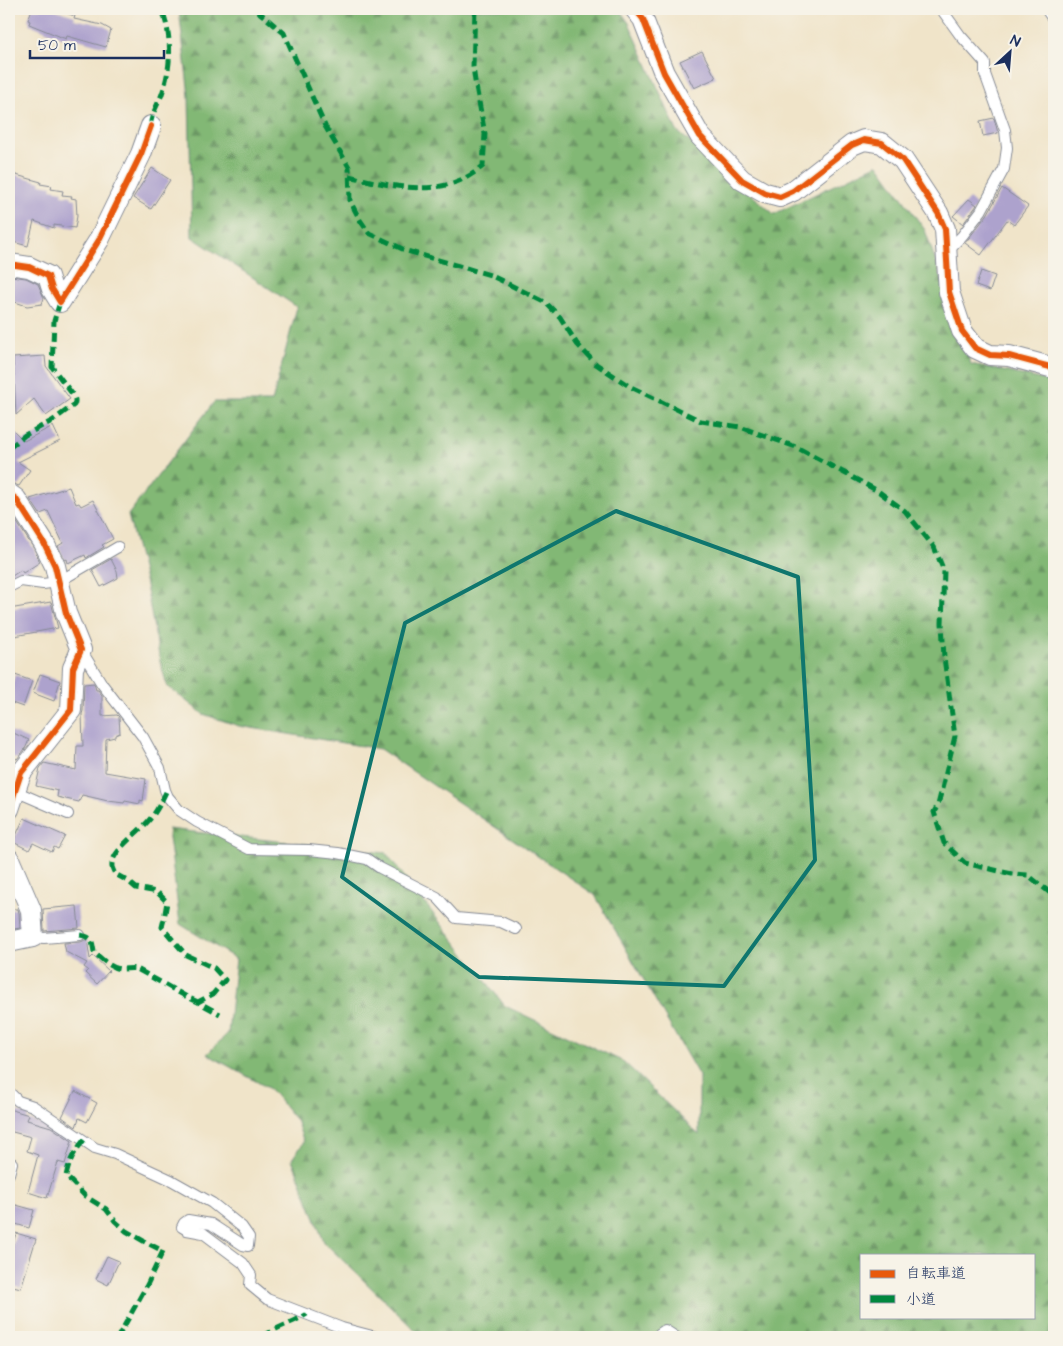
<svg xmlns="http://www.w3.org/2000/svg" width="1063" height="1346" viewBox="0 0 1063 1346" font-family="'Architects Daughter','Klee One',sans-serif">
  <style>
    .forest { fill: url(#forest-firs); stroke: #4e746a; fill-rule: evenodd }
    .building { fill: #ada2cd }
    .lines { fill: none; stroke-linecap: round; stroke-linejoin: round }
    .lane-casing { stroke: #868a94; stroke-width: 12 }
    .street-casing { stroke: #868a94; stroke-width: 22 }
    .lane { stroke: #fff; stroke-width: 10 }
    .street { stroke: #fff; stroke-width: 20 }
    .quiet { stroke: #00873e; stroke-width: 5; stroke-dasharray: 10 5; stroke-linecap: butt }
    .cycleway-casing { stroke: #f7f3e8; stroke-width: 9 }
    .cycleway { stroke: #e8590c; stroke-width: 6 }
    .marked { fill: none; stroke: #0f766e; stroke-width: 4; stroke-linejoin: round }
  </style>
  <defs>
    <pattern id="forest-firs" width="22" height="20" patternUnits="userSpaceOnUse" patternTransform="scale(1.25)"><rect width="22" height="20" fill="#82b875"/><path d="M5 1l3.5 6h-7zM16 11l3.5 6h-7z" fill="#6a9663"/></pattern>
  </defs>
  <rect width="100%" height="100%" fill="#f7f3e8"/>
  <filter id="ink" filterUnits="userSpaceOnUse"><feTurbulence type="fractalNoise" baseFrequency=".02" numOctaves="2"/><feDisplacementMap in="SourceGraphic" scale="10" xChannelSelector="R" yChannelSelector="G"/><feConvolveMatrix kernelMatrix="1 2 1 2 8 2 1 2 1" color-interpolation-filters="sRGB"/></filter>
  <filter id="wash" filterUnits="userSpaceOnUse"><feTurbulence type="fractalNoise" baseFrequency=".0096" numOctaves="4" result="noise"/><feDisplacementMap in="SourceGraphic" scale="20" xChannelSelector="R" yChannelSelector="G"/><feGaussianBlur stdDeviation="1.12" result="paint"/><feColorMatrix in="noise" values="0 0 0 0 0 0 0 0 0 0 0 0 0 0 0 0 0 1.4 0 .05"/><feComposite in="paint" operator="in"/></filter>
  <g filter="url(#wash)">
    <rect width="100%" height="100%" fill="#f0e4c9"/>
    <path class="forest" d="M179 9H619L629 23 677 131 774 214 878 164 925 230 971 364 1054 382V1337H422L324 1242 292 1159 304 1142 296 1120 270 1089 207 1054 228 1033 236 959 180 924 168 829 386 853 505 1006 624 1062 699 1135V1076L595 895 380 749 239 726 203 714 167 686 160 661 145 580 128 515 214 402H272L297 307 192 237 189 96ZM862 1255H1034V1317H862Z"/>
    <g id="blocks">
      <path class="building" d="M32 9H53L75 16 74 19 102 25 111 30 106 47 67 36 66 39 29 24 30 21 28 20Z
        M702 51 716 78 694 88 680 61Z
        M994 118 998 133 983 136 980 121Z
        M152 168 170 180 151 209 133 198Z
        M9 173 41 182 40 184 52 186 51 189 63 191 62 195 72 196 71 198 76 199 77 216 75 228 54 225V228L34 221 28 246 9 241Z
        M1002 188 1028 206 1014 225 1007 220 981 255 965 243 987 215Z
        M969 199 977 205 963 224 953 216Z
        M981 271 995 276 990 291 976 286Z
        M11 276 26 278 38 284 44 298 42 304 27 306 9 300V281Z
        M45 356 46 366 70 399 46 416 34 399 16 415 13 358Z
        M9 426 24 441 53 426 60 441 18 462 30 470 19 486 9 482Z
        M69 487 76 504 79 503 81 506 93 500 113 539 102 545 104 547 86 558 85 555 68 563 67 559 65 560 58 546 63 543 48 511 40 514 30 499Z
        M9 510 34 549 40 562 23 573 21 570 9 578Z
        M111 559 117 571 118 578 101 587 92 570Z
        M51 602 58 628 9 637V609Z
        M40 674 60 681 54 701 33 693Z
        M15 675 32 681 23 707 9 702V693Z
        M94 683 96 690H98L102 695V716L117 715 119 717 120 733 115 735V737L106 739 105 772 146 779 143 801 140 800V804L125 801 124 803 108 801 82 795 79 802 57 797 58 791 36 786 40 768 44 763 76 770 77 746H83L82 714 83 711 84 684Z
        M9 731 29 740 25 749 17 759 9 756Z
        M24 818 65 836 58 849 54 847 52 852 33 843 29 850 13 842Z
        M77 906 79 928 44 931 43 909Z
        M9 909H18L19 913 20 928 9 930Z
        M87 939 90 959 93 956 109 971 97 984 85 973 88 970 84 967 87 963 66 952 64 943 81 942Z
        M75 1091 97 1103 87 1122 79 1118 76 1127 62 1117Z
        M9 1109 29 1115 27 1120 51 1127 72 1141 65 1164 58 1162 47 1198 28 1192 38 1155 27 1151 31 1137 9 1131Z
        M9 1203 34 1210 29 1228 9 1222Z
        M16 1233 36 1239 21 1288 9 1285V1258Z
        M107 1256 119 1261 108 1285 96 1279Z"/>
    </g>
  </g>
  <g filter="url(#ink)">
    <use href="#blocks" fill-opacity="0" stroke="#868a94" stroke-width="1"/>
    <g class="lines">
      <g class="lane-casing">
        <path id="lane" d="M940 9 942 10 960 35 985 63V74L1005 130 1007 148 1004 169 981 211 962 236 947 251
          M9 587 21 581 43 584 58 582 118 547
          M81 650 102 684 143 737 160 768 165 790 168 797 179 810 197 822 249 849 309 850 338 853 367 859 380 868 437 897 456 918 501 922 516 929
          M15 791 68 814
          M33 937 44 938 80 935
          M9 1092 18 1101 33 1106 95 1148 115 1154 171 1180 212 1203 242 1227 249 1237 248 1246 243 1245 211 1224 188 1220 184 1223 182 1227 187 1230 203 1233 243 1263 251 1275 250 1285 267 1299 342 1328 376 1337
          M9 1174 12 1163
          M657 1337 659 1334 665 1330 676 1337"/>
      </g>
      <g class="street-casing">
        <path id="street" d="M635 9 643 19 664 73 700 136 742 180 765 193 780 197 793 191 852 145 864 140 882 143 903 160 938 213 945 229 949 292 962 331 975 348 990 355 1009 356 1054 368
          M1052 9 1054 12
          M9 264 29 267 48 276 52 289 60 302 99 240 141 154 151 126
          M9 494 16 499 44 543 55 566 66 613 81 650 73 668 71 710 21 773 9 809
          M9 859 31 910 33 937 9 942"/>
      </g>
      <use href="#lane" class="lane"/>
      <use href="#street" class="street"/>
      <path class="quiet" d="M257 9 260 13 284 33 325 126 349 167 350 201 360 220 369 233 407 251 490 275 545 302 560 317 577 344 596 364 629 386 701 421 740 427 796 447 878 491 905 511 934 547 944 571 942 623 944 658 955 736 938 805 934 812 944 843 965 863 1012 874 1028 875 1054 896
        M151 126C149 119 159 102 162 94 172 64 172 38 162 9
        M349 176C395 187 443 200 483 166L485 134 475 81 473 67 475 9
        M9 448 25 435 52 421 74 405C76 401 75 399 73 395L52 367 54 321 60 302
        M166 792C161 802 157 811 150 819 141 831 110 851 112 867 113 870 114 872 115 874L128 881 136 888 157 892 167 902 164 919 162 927 186 955 214 968 225 980 213 994 198 1002
        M80 935C93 937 92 941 94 952 100 958 112 969 121 969 127 969 131 968 137 969L187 997 198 1002 220 1014
        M84 1140C73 1154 70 1159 66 1176L85 1196 106 1209 115 1221 126 1231 147 1243 163 1251 147 1285 118 1337
        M263 1337C276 1327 293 1323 307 1314"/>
      <g class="cycleway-casing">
        <path id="cycleway" d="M635 9 643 19 664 73 700 136 742 180 765 193 780 197 793 191 852 145 864 140 882 143 903 160 938 213 945 229 949 292 962 331 975 348 990 355 1009 356 1054 368
          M9 264 29 267 48 276 52 289 60 302 99 240 141 154 151 126
          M9 494 16 499 44 543 55 566 66 613 81 650 73 668 71 710 21 773 9 809"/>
      </g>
      <use href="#cycleway" class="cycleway"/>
    </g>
  </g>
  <path class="marked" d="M616 511 798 577 815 860 724 986 479 977 342 877 405 623Z"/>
  <rect width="1063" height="1346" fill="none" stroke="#f7f3e8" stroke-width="30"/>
  <rect x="860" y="1254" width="175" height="65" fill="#f7f3e8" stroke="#9fa5b1"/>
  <rect x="870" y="1270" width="25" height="8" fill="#e8590c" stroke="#9fa5b1"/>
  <text x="906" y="1278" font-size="15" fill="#1b2f5e">自転車道</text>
  <rect x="870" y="1295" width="25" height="8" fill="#00873e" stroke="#9fa5b1"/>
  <text x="906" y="1304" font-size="15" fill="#1b2f5e">小道</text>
  <g transform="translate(1010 52) rotate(26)" stroke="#f7f3e8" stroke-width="4" paint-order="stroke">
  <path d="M0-4L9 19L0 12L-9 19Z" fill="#1b2f5e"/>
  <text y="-8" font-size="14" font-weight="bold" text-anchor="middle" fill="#1b2f5e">N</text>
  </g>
  <path d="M30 50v8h134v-8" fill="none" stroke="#1b2f5e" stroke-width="2.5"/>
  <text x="38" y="50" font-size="15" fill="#1b2f5e" stroke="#f7f3e8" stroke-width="4" paint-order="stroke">50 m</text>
</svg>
